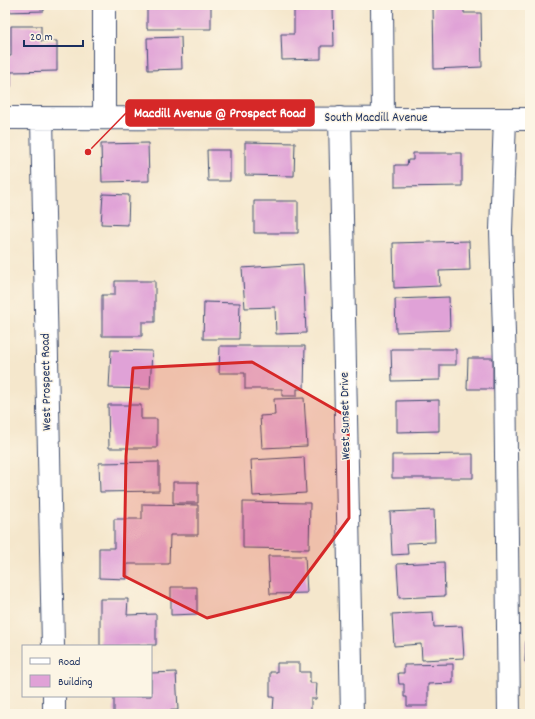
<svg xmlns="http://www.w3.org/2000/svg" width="535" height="719" viewBox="0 0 535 719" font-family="Dekko,sans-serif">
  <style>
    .building { fill: #e0a2d7 }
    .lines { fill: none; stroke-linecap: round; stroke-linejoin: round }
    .minor-casing { stroke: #3c4b6e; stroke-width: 24 }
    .minor { stroke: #fff; stroke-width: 22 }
    .marked { fill: #d62828; fill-opacity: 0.2; stroke: #d62828; stroke-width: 3; stroke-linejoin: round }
    .labels { text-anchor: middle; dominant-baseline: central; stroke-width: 3; stroke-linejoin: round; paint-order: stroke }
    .street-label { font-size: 13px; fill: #1b2f5e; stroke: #fcf5e5 }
    .leader { fill: none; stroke: #d62828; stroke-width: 1.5 }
    .callout-dot { fill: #d62828; stroke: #fcf5e5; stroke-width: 1.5 }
    .callout { fill: #d62828; stroke: #d62828; stroke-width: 1.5 }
    .callout-label { font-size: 14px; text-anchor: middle; font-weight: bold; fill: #fff }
  </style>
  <rect width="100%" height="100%" fill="#fcf5e5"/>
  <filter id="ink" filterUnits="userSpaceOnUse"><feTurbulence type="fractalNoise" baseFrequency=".025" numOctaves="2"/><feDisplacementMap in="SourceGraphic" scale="8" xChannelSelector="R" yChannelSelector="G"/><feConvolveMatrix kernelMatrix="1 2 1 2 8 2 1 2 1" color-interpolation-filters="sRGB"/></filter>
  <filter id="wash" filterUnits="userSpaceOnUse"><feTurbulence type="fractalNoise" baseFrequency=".012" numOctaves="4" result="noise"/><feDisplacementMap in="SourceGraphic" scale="16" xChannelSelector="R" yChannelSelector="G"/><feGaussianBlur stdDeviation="0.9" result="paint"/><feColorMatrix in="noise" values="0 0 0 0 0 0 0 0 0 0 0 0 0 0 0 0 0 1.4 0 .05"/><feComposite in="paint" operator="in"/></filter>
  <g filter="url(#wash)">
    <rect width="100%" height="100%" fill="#f5e7cc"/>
    <g id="blocks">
      <path class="building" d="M5 5H44V11L5 12Z
        M147 5H211V29H147Z
        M433 5H464V13H481L482 67 434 69Z
        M333 7 334 46H321V59L282 60 281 34H294V8Z
        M11 26H41V41H57V71L11 72V87H5V56H11Z
        M181 37 182 69 148 70 147 38Z
        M245 142 295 143 294 176 245 175Z
        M148 143 149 181 102 182 101 144Z
        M207 150H230V181H208Z
        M413 153H462V186L395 187V165H407L408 160H413Z
        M103 194 129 195 128 225 101 224Z
        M254 201H298V233H254Z
        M469 241 470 270 439 271 440 286 394 288 393 243Z
        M303 264 306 333 276 334 275 307 245 308 242 268Z
        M115 281H155V322H142V336H102V295H115Z
        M449 297 450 330 396 332 395 299Z
        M204 302 240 303 239 339H203Z
        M220 346H305L304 389H297V396H282V389H245V373H219Z
        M391 349H456V365H440V380L392 381Z
        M111 350 152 351 150 389 109 388Z
        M468 358H493V389H467Z
        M304 398 307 446 262 448 260 416 275 415 274 399Z
        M439 400V431L397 432V401Z
        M108 405H141V419H157V448H109Z
        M473 454V478H392V455Z
        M304 457 306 493 253 496 251 460Z
        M159 462V491L100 492 99 463Z
        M173 482H198V503H173Z
        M243 502 310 503 309 549 243 548Z
        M142 504 198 505V535H170L169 564H127V579L99 578V548H114V519H142Z
        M434 510 435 542 407 543 408 554 392 555 390 512Z
        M268 556H305L307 593 270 594Z
        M444 562 445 596 399 598 397 564Z
        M171 587H197V614L171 615Z
        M100 599H128L127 615 156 614V645L100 646Z
        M433 612 434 627 462 626 464 658 422 660 421 644 394 646 392 614Z
        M526 641H530V662H525Z
        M277 663H300V672H310V683H317L316 699H311V714H279L280 712 273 711 274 697H270V672H277Z
        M453 664V683L428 684V706H407V697H404V684H399L398 673H404V665Z
        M176 672 178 710 114 713V696H151V673Z"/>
    </g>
  </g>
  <g filter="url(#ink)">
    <use href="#blocks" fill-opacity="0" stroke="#3c4b6e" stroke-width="1"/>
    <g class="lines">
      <g class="minor-casing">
        <path id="minor" d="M104 5V118
          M382 5 383 118
          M5 118 530 119
          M42 118 53 646
          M340 118 352 714
          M505 119 501 230 505 367 509 714
          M54 696V714"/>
      </g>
      <use href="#minor" class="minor"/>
    </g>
  </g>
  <path class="marked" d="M252 362 348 417 349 518 290 597 207 618 124 576 126 456 133 368Z"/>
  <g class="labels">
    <g class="street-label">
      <text x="376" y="118">South Macdill Avenue</text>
      <text transform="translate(47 382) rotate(-91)">West Prospect Road</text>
      <text transform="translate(346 416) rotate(-91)">West Sunset Drive</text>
    </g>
  </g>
  <path class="leader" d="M88 152L126 113"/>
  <circle class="callout-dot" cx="88" cy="152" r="4"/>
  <rect class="callout" x="126" y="100" width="188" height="26" rx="4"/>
  <g class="callout-label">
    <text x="220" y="117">Macdill Avenue @ Prospect Road</text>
  </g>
  <rect width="535" height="719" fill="none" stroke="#fcf5e5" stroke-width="20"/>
  <rect x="22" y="645" width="130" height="52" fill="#fcf5e5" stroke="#a2a6af"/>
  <rect x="30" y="658" width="20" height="6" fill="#ffffff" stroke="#a2a6af"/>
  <text x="58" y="665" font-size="12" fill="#1b2f5e">Road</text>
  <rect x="30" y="675" width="20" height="12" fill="#e0a2d7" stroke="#a2a6af"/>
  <text x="58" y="685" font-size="12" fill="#1b2f5e">Building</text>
  <path d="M24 40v6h59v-6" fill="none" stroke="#1b2f5e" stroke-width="2"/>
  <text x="30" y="40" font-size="12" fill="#1b2f5e" stroke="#fcf5e5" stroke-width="3" paint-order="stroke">20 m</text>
</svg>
